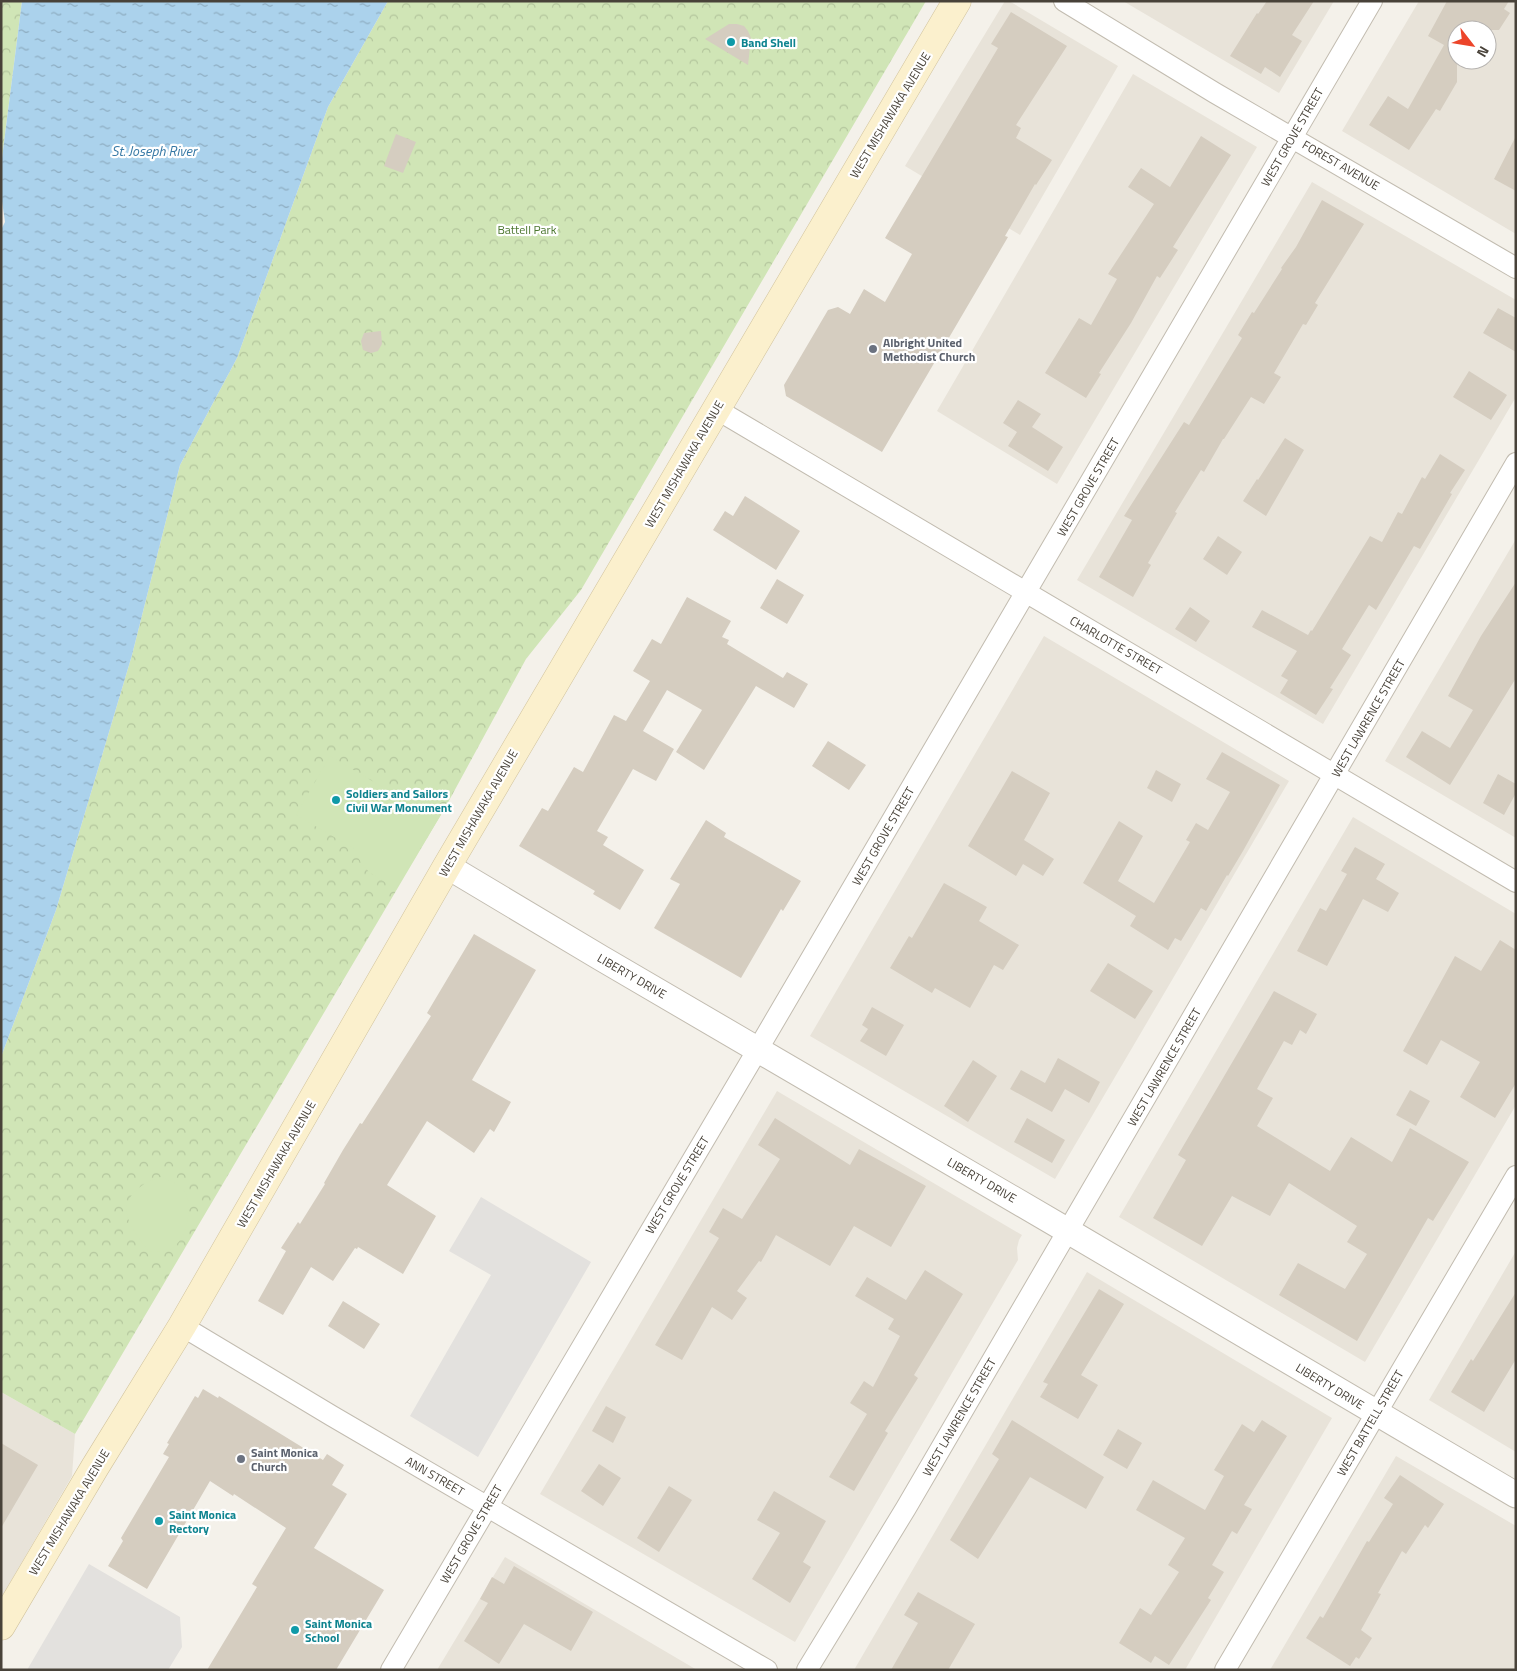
<svg xmlns="http://www.w3.org/2000/svg" width="1517" height="1671" viewBox="0 0 1517 1671" font-family="'Titillium Web',sans-serif">
  <style>
    .residential { fill: #e8e3d9; fill-rule: evenodd }
    .park { fill: url(#park-crowns) }
    .garden { fill: #d0e5b6 }
    .parking { fill: #e3e1de }
    .water { fill: url(#water-ripples) }
    .building { fill: #d5cdc0 }
    .lines { fill: none; stroke-linecap: round; stroke-linejoin: round }
    .minor-casing { stroke: #c2bcb0; stroke-width: 22 }
    .tertiary-casing { stroke: #c2bcb0; stroke-width: 27 }
    .secondary-casing { stroke: #d1c39d; stroke-width: 29 }
    .minor { stroke: #fff; stroke-width: 20 }
    .tertiary { stroke: #fff; stroke-width: 25 }
    .secondary { stroke: #fbf0cd; stroke-width: 28 }
    .culture-dot { fill: #0f9aa8; stroke: #fff; stroke-width: 2 }
    .worship-dot { fill: #6b7280; stroke: #fff; stroke-width: 2 }
    .labels { text-anchor: middle; dominant-baseline: central; stroke-width: 4.5; stroke-linejoin: round; paint-order: stroke }
    .culture-label { font-size: 12px; font-weight: bold; fill: #0d838f; stroke: #fff; text-anchor: start }
    .street-label { font-size: 12px; fill: #484239; stroke: #fff }
    .park-label { font-size: 12px; fill: #4b762f; stroke: #fff }
    .worship-label { font-size: 12px; font-weight: bold; fill: #5b616d; stroke: #fff; text-anchor: start }
    .water-label { font-size: 14px; font-style: italic; fill: #3678a5; stroke: #fff }
  </style>
  <defs>
    <pattern id="park-crowns" width="20" height="18" patternUnits="userSpaceOnUse" patternTransform="scale(1.25)"><rect width="20" height="18" fill="#d0e5b6"/><path d="M2 6a3 3 0 1 1 6 0M12 15a3 3 0 1 1 6 0" fill="none" stroke="#b4c69d"/></pattern>
    <pattern id="water-ripples" width="26" height="14" patternUnits="userSpaceOnUse" patternTransform="scale(1.25)"><rect width="26" height="14" fill="#abd2ec"/><path d="M2 4q2-2 4 0t4 0M15 11q2-2 4 0t4 0" fill="none" stroke="#8dacc0"/></pattern>
  </defs>
  <rect width="100%" height="100%" fill="#f4f1ea"/>
  <path class="residential" d="M1005 1H1009L1118 66 1020 235 905 166Z
    M1123 1H1334L1279 93Z
    M1419 1H1516V234L1342 131ZM1457 30H1487V60H1457Z
    M1133 74 1257 147 1057 484 937 411Z
    M1312 182 1516 300V397L1323 724 1077 580Z
    M1516 539V838L1385 761Z
    M1044 636 1289 781 1055 1179 810 1036Z
    M1353 817 1516 914V1105L1365 1362 1119 1217Z
    M777 1091 1022 1235 1019 1240 1017 1248 1018 1260 1015 1265 795 1642 540 1494Z
    M1516 1251V1452L1429 1400Z
    M1087 1272 1332 1418 1185 1670H854Z
    M1 1392 75 1434 72 1476 1 1598Z
    M1396 1456 1516 1526V1670H1270Z
    M505 1557 697 1670H437Z"/>
  <path class="park" d="M1 1H22L1 166Z
    M388 1H926L581 590 526 659 445 808 75 1434 1 1392V1057L56 910 132 655 180 465 237 358 328 107Z"/>
  <path class="garden" d="M330 756 389 791 401 787 413 790 445 808 396 889 369 872 361 863 355 849 296 815Z
    M161 1177C170 1180 178 1184 184 1191 195 1205 186 1241 171 1249 164 1253 156 1251 148 1251 142 1242 134 1232 129 1221 119 1198 142 1182 161 1177Z"/>
  <path class="parking" d="M481 1197 591 1262 478 1457 410 1416 491 1275 449 1251Z
    M89 1564 180 1617 182 1647 168 1670H27Z"/>
  <path class="water" d="M22 1H388L328 107 237 358 180 465 132 655 56 910 1 1057V230L5 222 1 194V166Z"/>
  <path class="building" d="M1267 1H1314L1292 35 1302 41 1280 77 1265 67 1261 74 1230 56 1257 13 1258 14Z
    M1447 1H1509L1504 9 1510 13 1499 30H1457V82L1440 111 1436 109 1409 150 1369 125 1388 96 1408 109 1444 45 1428 36Z
    M1011 12 1067 46 1016 125 1021 128 1016 138 1052 160 1036 185 1035 184 1005 236 1008 237 882 452 786 396 784 385 828 310 838 307 850 314 864 289 885 302 912 254 885 238 998 48 991 44Z
    M729 24H737L744 26 748 31 751 38 748 65 705 39Z
    M396 134 416 142 403 173 384 166Z
    M1201 136 1231 155 1173 247 1178 250 1160 278 1157 276 1131 323 1099 373 1101 374 1086 398 1045 373 1079 318 1091 325 1117 279 1108 274 1154 204 1128 187 1141 168 1170 187Z
    M1516 136V191L1494 179Z
    M1322 200 1364 224 1315 303 1318 305 1306 325 1303 324 1274 373 1281 377 1264 404 1251 397 1224 439H1223L1204 472 1201 470 1175 512 1177 513 1148 563 1151 565 1133 597 1099 577 1132 520 1124 516 1184 422 1189 425 1242 338 1238 335 1252 312 1254 313 1282 269 1281 268 1296 247Z
    M1498 308 1516 318V352L1483 333Z
    M381 331 382 344 378 351 371 353 363 350 361 341 364 333Z
    M1469 371 1507 395 1491 420 1453 397Z
    M1018 400 1041 414 1032 427 1063 447 1048 471 1008 446 1017 432 1003 423Z
    M1285 438 1304 450 1266 516 1243 501 1257 479 1258 480Z
    M1440 454 1465 470 1450 493 1452 494 1420 549 1414 546 1376 610 1369 605 1342 649 1351 655 1330 688 1333 689 1316 715 1280 693 1288 680 1281 676 1297 651 1252 627 1262 610 1308 635 1311 630 1312 631 1370 536 1382 542 1398 512 1402 514 1422 477 1425 479Z
    M745 496 800 531 776 570 713 530 725 511 733 516Z
    M1218 536 1242 552 1227 575 1203 559Z
    M777 579 804 595 787 624 760 608Z
    M1516 582V678L1450 785 1406 757 1422 731 1450 748 1473 710 1448 696 1481 636Z
    M687 597 731 621 722 637 729 640 727 644 783 678 787 672 808 684 794 708 756 686 704 770 676 752 702 710 667 690 643 731 674 749 656 781 633 769 597 831 608 837 603 845 644 870 620 910 593 894 595 891 519 846 542 808 548 811 574 767 583 772 614 715 626 721 650 681 633 671 652 639 661 644Z
    M1190 607 1210 621 1196 642 1175 629Z
    M828 741 866 765 849 790 812 766Z
    M1222 752 1280 785 1243 851 1228 876 1227 875 1206 911 1201 908 1181 941 1175 938 1168 950 1130 926 1136 916 1083 883 1119 821 1143 836 1118 881 1154 903 1190 842 1186 840 1196 823 1208 830 1230 792 1206 779Z
    M1156 770 1181 784 1172 802 1147 788Z
    M1012 771 1050 793 1024 840 1054 859 1043 876 1023 864 1016 876 968 846Z
    M1498 774 1516 784V793L1504 815 1483 803Z
    M706 820 726 833 724 837 801 881 783 911 781 909 741 978 654 928 680 884 670 879Z
    M1355 847 1385 864 1376 879 1399 893 1388 912 1363 899 1327 966 1297 951 1320 908 1326 911 1347 874 1341 871Z
    M944 883 987 907 979 921 1019 945 1003 970 994 965 970 1008 935 988 932 993 890 968 909 936 912 938Z
    M474 934 536 970 472 1080 511 1102 494 1132 490 1129 474 1153 427 1121 387 1185 436 1216 403 1274 358 1247 357 1249 355 1248 333 1281 311 1267 283 1315 258 1301 286 1251 281 1248 298 1222 300 1224 325 1184 324 1183 343 1150 360 1123 362 1124 431 1016 427 1013Z
    M1500 940 1516 950V1083L1495 1118 1460 1097 1480 1062 1441 1040 1427 1065 1403 1051 1455 956 1481 971Z
    M1108 963 1153 991 1135 1019 1090 991Z
    M1274 991 1317 1014 1306 1034 1300 1030 1292 1045 1284 1041 1257 1089 1273 1098 1257 1126 1330 1171 1351 1137 1392 1162 1410 1128 1469 1162 1433 1221 1428 1218 1357 1341 1279 1295 1298 1263 1345 1289 1367 1254 1347 1242 1357 1226 1289 1183 1270 1216 1232 1196 1202 1246 1153 1218 1186 1160 1178 1155Z
    M872 1007 904 1025 886 1056 860 1041 868 1029 862 1025Z
    M1058 1058 1100 1082 1089 1103 1065 1089 1052 1112 1010 1089 1021 1070 1045 1083Z
    M973 1060 997 1076 968 1122 944 1106Z
    M1410 1090 1430 1101 1416 1126 1396 1115Z
    M775 1118 850 1165 859 1149 926 1186 891 1247 854 1226 830 1266 776 1235 761 1262 759 1261 737 1291 747 1298 732 1320 712 1307 682 1360 655 1345 719 1238 709 1232 723 1208 742 1219 780 1159 758 1145Z
    M1027 1118 1065 1140 1052 1163 1014 1142Z
    M925 1270 963 1294 914 1375 918 1378 885 1431 888 1433 854 1491 829 1477 867 1414 850 1403 864 1381 873 1387 900 1336 888 1329 894 1319 855 1296 867 1277 906 1300Z
    M1099 1289 1124 1304 1081 1375 1098 1385 1078 1419 1040 1397 1048 1384 1043 1382Z
    M1516 1292V1359L1484 1412 1451 1392 1471 1359 1473 1361Z
    M343 1301 380 1324 364 1349 328 1326Z
    M203 1389 218 1398 219 1396 323 1460 327 1454 344 1465 332 1485 347 1494 314 1548 384 1590 336 1670H207L257 1587 252 1584 286 1528 234 1494 233 1496 210 1481 147 1589 108 1566 123 1541 121 1538 169 1457 163 1454 169 1444 167 1443 195 1396 198 1398Z
    M606 1406 626 1417 613 1443 592 1431Z
    M1012 1420 1104 1477 1086 1509 1030 1477 978 1559 950 1540 999 1459 992 1454Z
    M1262 1420 1287 1436 1244 1505 1252 1509 1237 1534 1232 1531 1212 1565 1224 1572 1208 1598 1211 1600 1169 1665 1155 1656 1151 1663 1119 1643 1140 1608 1151 1615 1179 1572 1168 1565 1185 1538 1136 1510 1153 1480 1205 1510 1224 1476 1214 1470 1242 1424 1254 1432Z
    M1118 1429 1142 1443 1127 1469 1103 1455Z
    M1 1443 38 1465 1 1528Z
    M599 1464 621 1478 603 1506 581 1491Z
    M1400 1475 1444 1504 1428 1528 1425 1525 1406 1554 1402 1551 1378 1593 1381 1594 1361 1630 1372 1638 1359 1659 1356 1657 1350 1666 1306 1638 1320 1616 1323 1618 1367 1541 1369 1542 1393 1504 1384 1498Z
    M669 1486 692 1500 659 1552 637 1538Z
    M774 1491 826 1521 803 1562 811 1567 790 1603 752 1579 780 1533 757 1520Z
    M514 1566 593 1612 571 1651 524 1624 499 1664 464 1641 488 1603 480 1599 492 1577 504 1584Z
    M918 1592 975 1624 948 1670H891L918 1623 904 1615Z"/>
  <g class="lines">
    <g class="minor-casing">
      <path id="minor" d="M1064 1 1215 93 1516 268
        M716 409 1516 882
        M182 1326 332 1416 767 1670
        M391 1670 758 1049 1372 1
        M807 1670 906 1508 1516 463
        M1225 1670 1516 1176"/>
    </g>
    <g class="tertiary-casing">
      <path id="tertiary" d="M447 866 601 958 1068 1231 1516 1495"/>
    </g>
    <g class="secondary-casing">
      <path id="secondary" d="M1 1626 95 1467 182 1326 447 866 957 1"/>
    </g>
    <use href="#minor" class="minor"/>
    <use href="#tertiary" class="tertiary"/>
    <use href="#secondary" class="secondary"/>
  </g>
  <g class="culture-dot">
    <circle cx="731" cy="42" r="5"/>
    <circle cx="336" cy="800" r="5"/>
    <circle cx="159" cy="1521" r="5"/>
    <circle cx="295" cy="1630" r="5"/>
  </g>
  <g class="worship-dot">
    <circle cx="873" cy="349" r="5"/>
    <circle cx="241" cy="1459" r="5"/>
  </g>
  <g class="labels">
    <g class="culture-label">
      <text x="741" y="42">Band Shell</text>
      <text x="346" y="793">Soldiers and Sailors<tspan x="346" dy="14">Civil War Monument</tspan></text>
      <text x="169" y="1514">Saint Monica<tspan x="169" dy="14">Rectory</tspan></text>
      <text x="305" y="1623">Saint Monica<tspan x="305" dy="14">School</tspan></text>
    </g>
    <g class="street-label">
      <text transform="translate(890 115) rotate(-59)">WEST MISHAWAKA AVENUE</text>
      <text transform="translate(1292 137) rotate(-60)">WEST GROVE STREET</text>
      <text transform="translate(1341 165) rotate(30)">FOREST AVENUE</text>
      <text transform="translate(684 464) rotate(-60)">WEST MISHAWAKA AVENUE</text>
      <text transform="translate(1088 487) rotate(-60)">WEST GROVE STREET</text>
      <text transform="translate(1116 645) rotate(30)">CHARLOTTE STREET</text>
      <text transform="translate(1368 718) rotate(-60)">WEST LAWRENCE STREET</text>
      <text transform="translate(478 813) rotate(-60)">WEST MISHAWAKA AVENUE</text>
      <text transform="translate(883 836) rotate(-60)">WEST GROVE STREET</text>
      <text transform="translate(632 976) rotate(30)">LIBERTY DRIVE</text>
      <text transform="translate(1164 1067) rotate(-60)">WEST LAWRENCE STREET</text>
      <text transform="translate(276 1164) rotate(-60)">WEST MISHAWAKA AVENUE</text>
      <text transform="translate(982 1180) rotate(30)">LIBERTY DRIVE</text>
      <text transform="translate(677 1185) rotate(-59)">WEST GROVE STREET</text>
      <text transform="translate(1330 1386) rotate(31)">LIBERTY DRIVE</text>
      <text transform="translate(959 1417) rotate(-60)">WEST LAWRENCE STREET</text>
      <text transform="translate(1370 1423) rotate(-60)">WEST BATTELL STREET</text>
      <text transform="translate(435 1476) rotate(30)">ANN STREET</text>
      <text transform="translate(69 1512) rotate(-59)">WEST MISHAWAKA AVENUE</text>
      <text transform="translate(471 1534) rotate(-60)">WEST GROVE STREET</text>
    </g>
    <g class="park-label">
      <text x="527" y="229">Battell Park</text>
    </g>
    <g class="worship-label">
      <text x="883" y="342">Albright United<tspan x="883" dy="14">Methodist Church</tspan></text>
      <text x="251" y="1452">Saint Monica<tspan x="251" dy="14">Church</tspan></text>
    </g>
    <g class="water-label">
      <text x="154" y="150">St. Joseph River</text>
    </g>
  </g>
  <rect width="1517" height="1671" fill="none" stroke="#484239" stroke-width="5"/>
  <g transform="translate(1472 45) rotate(121)"><circle r="24" fill="#ffffff" stroke="#b6b3b0"/>
  <path d="M0-4L9 19L0 12L-9 19Z" fill="#ec452a"/>
  <text y="-8" font-size="14" font-weight="bold" text-anchor="middle" fill="#484239">N</text>
  </g>
</svg>
